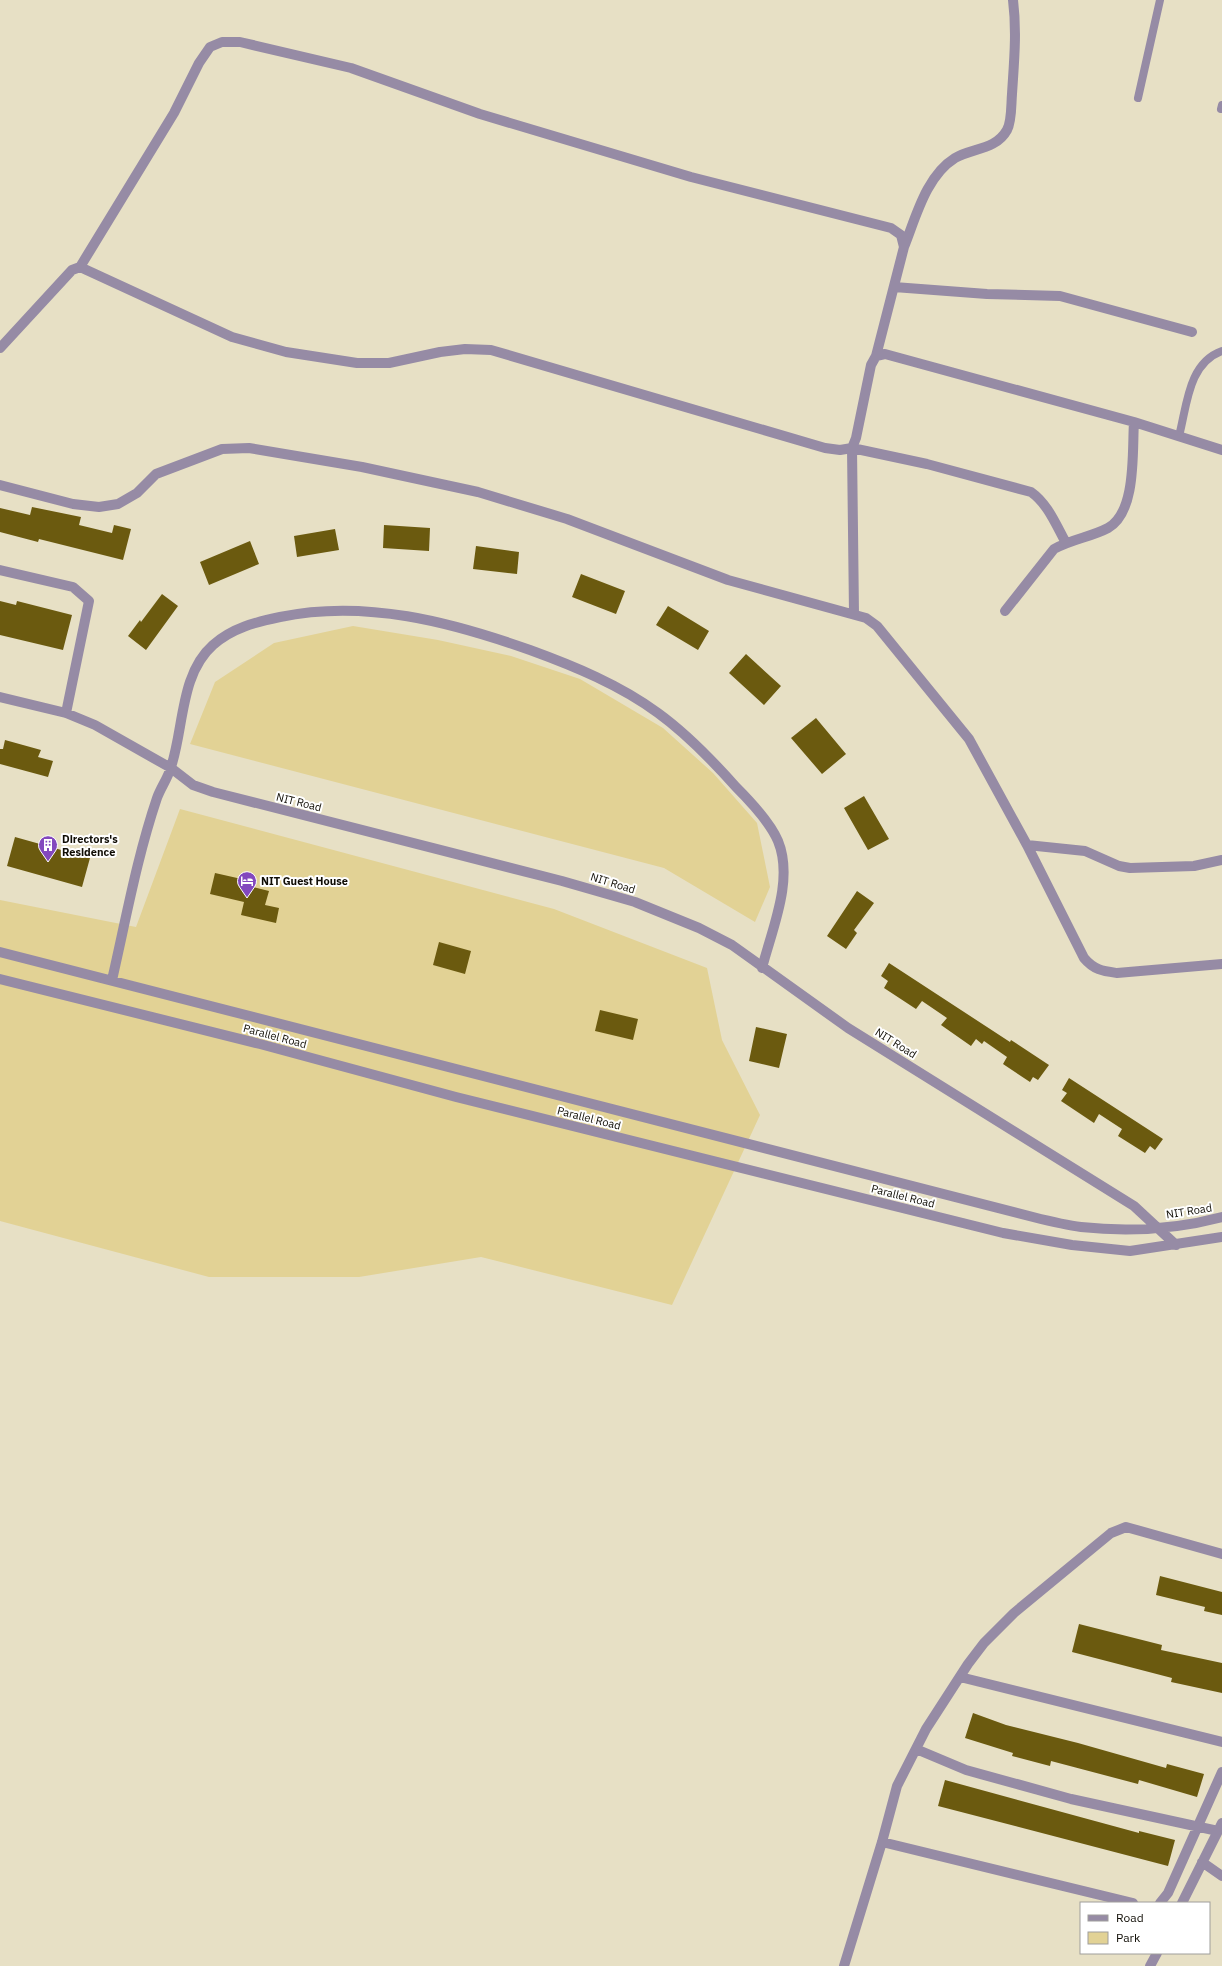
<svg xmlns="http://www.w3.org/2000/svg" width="1222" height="1966" viewBox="0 0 1222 1966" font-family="'IBM Plex Sans',sans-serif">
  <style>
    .green { fill: #e2d295 }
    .building { fill: #6b5a0f }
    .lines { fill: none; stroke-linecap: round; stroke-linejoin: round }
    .service { stroke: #968ba5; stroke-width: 8 }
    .minor { stroke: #968ba5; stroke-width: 10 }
    .labels { text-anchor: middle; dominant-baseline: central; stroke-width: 4; stroke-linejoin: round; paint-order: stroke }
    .street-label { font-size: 11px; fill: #100d05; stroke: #fff }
    .poi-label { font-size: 11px; font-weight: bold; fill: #100d05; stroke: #fff; text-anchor: start }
  </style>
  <rect width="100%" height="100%" fill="#e7e0c5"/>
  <path class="green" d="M353 626 438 640 511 656 580 679 663 728 713 773 757 823 770 887 755 922 664 868 190 744 215 682 274 643Z
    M180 809 554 909 707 968 722 1040 760 1115 672 1305 481 1257 359 1277H209L0 1221V900L136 927Z"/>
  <path class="building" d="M32 507 81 517 79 525 112 533 114 525 131 529 123 560 39 539 38 542 0 532V508L30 515Z
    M384 525 430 528 429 551 383 548Z
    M335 529 339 550 297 557 294 536Z
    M250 541 259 564 209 585 200 562Z
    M476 546 519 552 517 574 473 569Z
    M581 574 625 591 616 614 572 597Z
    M162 594 178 606 146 650 128 636 140 620 141 622Z
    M0 601 16 605 17 601 72 615 63 650 0 635Z
    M668 606 709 631 698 650 656 625Z
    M746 654 781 686 764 705 729 673Z
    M816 718 846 754 822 774 791 738Z
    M5 740 41 750 38 757 53 761 48 777 0 764V749H3Z
    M864 796 889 839 868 850 844 808Z
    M15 837 90 858 82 887 7 866Z
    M215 873 246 880 245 885 269 891 265 905 279 908 276 923 241 915 244 902 210 894Z
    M857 891 874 903 854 930 857 933 846 949 827 936Z
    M439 942 471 951 465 974 433 965Z
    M889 963 1010 1042 1011 1040 1049 1065 1038 1080 1033 1077 1030 1082 1003 1064 1007 1057 984 1041 982 1044 976 1039 971 1046 941 1025 947 1018 922 1001 916 1009 884 988 888 981 881 976Z
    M600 1010 638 1019 633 1040 595 1031Z
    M756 1027 787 1034 779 1068 749 1061Z
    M1069 1078 1163 1139 1155 1150 1150 1146 1145 1153 1118 1136 1122 1129 1099 1114 1094 1123 1061 1101 1067 1093 1062 1090Z
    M1160 1576 1222 1592V1615L1204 1611 1205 1607 1156 1595Z
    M1079 1624 1162 1645 1161 1650 1222 1663V1693L1171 1682 1172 1678 1072 1652Z
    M973 1713 1006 1725 1078 1743 1166 1768 1167 1764 1204 1774 1197 1797 1139 1780 1138 1784 1051 1761 1050 1766 1012 1756 1013 1753 965 1738Z
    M945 1780 1139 1833V1831L1175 1840 1168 1866 938 1806Z"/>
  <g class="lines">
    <path class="service" d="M1138 98 1160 0
      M1221 109 1222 105
      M1179 436C1187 406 1188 363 1222 351"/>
    <path class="minor" d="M904 247C916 217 926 176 955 158 972 148 996 150 1007 130 1012 121 1011 105 1012 94 1014 62 1017 32 1013 0
      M80 267 174 113 199 63 210 47 222 42H240L351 68 480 114 691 177 891 228 901 235 904 247 876 356
      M894 287 987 294 1060 296 1192 332
      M0 348 72 270 80 267 232 337 286 352 357 363H389L440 352 465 349 491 350 825 448 840 450 852 448 856 438 871 365 876 356 885 354 1134 422 1222 450
      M0 485 73 504 99 507 118 504 137 493 156 474 222 449 249 448 362 467 478 492 567 519 728 580 866 618 877 626 969 739 1027 845 1084 958C1094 970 1103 971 1117 973L1222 964
      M0 570 73 587 89 601 66 713
      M1005 611 1054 549C1072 539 1091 537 1108 528 1137 512 1132 450 1134 422
      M854 614 852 448 927 464 1031 492C1048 504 1056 525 1066 543
      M0 697 66 713 95 725 171 768 193 785 213 792 562 881 635 902 699 928 732 945 848 1028 1134 1206 1176 1245
      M1027 845 1085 851 1119 866 1130 868 1194 866 1222 860
      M0 952 1033 1217C1049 1221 1065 1225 1081 1227 1127 1232 1177 1229 1222 1217
      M0 979 260 1044 456 1097 1003 1233 1072 1245 1130 1251 1222 1237
      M112 980C126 919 137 857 157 798 161 787 168 778 171 767 184 728 180 674 213 645 232 628 256 622 280 617 365 599 451 622 530 650 574 666 620 685 658 713 687 734 712 760 736 787 750 801 770 822 778 841 794 880 772 929 762 968
      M960 1677 1222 1742
      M916 1749 966 1770 1071 1799 1218 1831
      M882 1842 1133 1903
      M1202 1862 1222 1876
      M1160 1903 1168 1893 1222 1772
      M1182 1903 1222 1823
      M844 1966 882 1842 897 1786 926 1729 968 1664 984 1643 1014 1613 1111 1533 1126 1527 1222 1554
      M1150 1966 1157 1953"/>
  </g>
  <defs>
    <g id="building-pin" transform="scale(1)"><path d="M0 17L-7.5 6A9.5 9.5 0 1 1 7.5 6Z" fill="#8348be" stroke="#fff"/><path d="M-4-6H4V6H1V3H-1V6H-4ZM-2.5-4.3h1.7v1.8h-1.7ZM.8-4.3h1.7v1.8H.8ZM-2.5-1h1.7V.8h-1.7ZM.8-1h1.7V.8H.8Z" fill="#fff"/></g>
    <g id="hotel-pin" transform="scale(1)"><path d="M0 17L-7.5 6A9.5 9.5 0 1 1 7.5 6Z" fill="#8348be" stroke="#fff"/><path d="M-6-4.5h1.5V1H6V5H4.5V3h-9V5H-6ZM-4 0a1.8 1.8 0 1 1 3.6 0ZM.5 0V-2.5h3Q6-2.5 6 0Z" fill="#fff"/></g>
  </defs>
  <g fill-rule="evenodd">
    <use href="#building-pin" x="48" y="845"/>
    <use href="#hotel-pin" x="247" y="881"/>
  </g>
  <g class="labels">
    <g class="street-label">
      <text transform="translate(299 802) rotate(14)">NIT Road</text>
      <text transform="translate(613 883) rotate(17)">NIT Road</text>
      <text transform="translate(275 1036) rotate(15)">Parallel Road</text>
      <text transform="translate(896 1043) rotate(32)">NIT Road</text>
      <text transform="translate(589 1118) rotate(14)">Parallel Road</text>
      <text transform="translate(903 1196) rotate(14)">Parallel Road</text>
      <text transform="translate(1189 1211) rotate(-9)">NIT Road</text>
    </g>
    <g class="poi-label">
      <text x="62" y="839">Directors's<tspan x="62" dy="13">Residence</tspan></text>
      <text x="261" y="881">NIT Guest House</text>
    </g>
  </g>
  <rect x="1080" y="1902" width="130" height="52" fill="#ffffff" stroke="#9f9e9b"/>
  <rect x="1088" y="1915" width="20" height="6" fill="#968ba5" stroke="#9f9e9b"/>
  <text x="1116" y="1922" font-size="12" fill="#100d05">Road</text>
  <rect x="1088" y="1932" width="20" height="12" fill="#e2d295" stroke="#9f9e9b"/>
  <text x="1116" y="1942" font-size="12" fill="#100d05">Park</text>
</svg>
